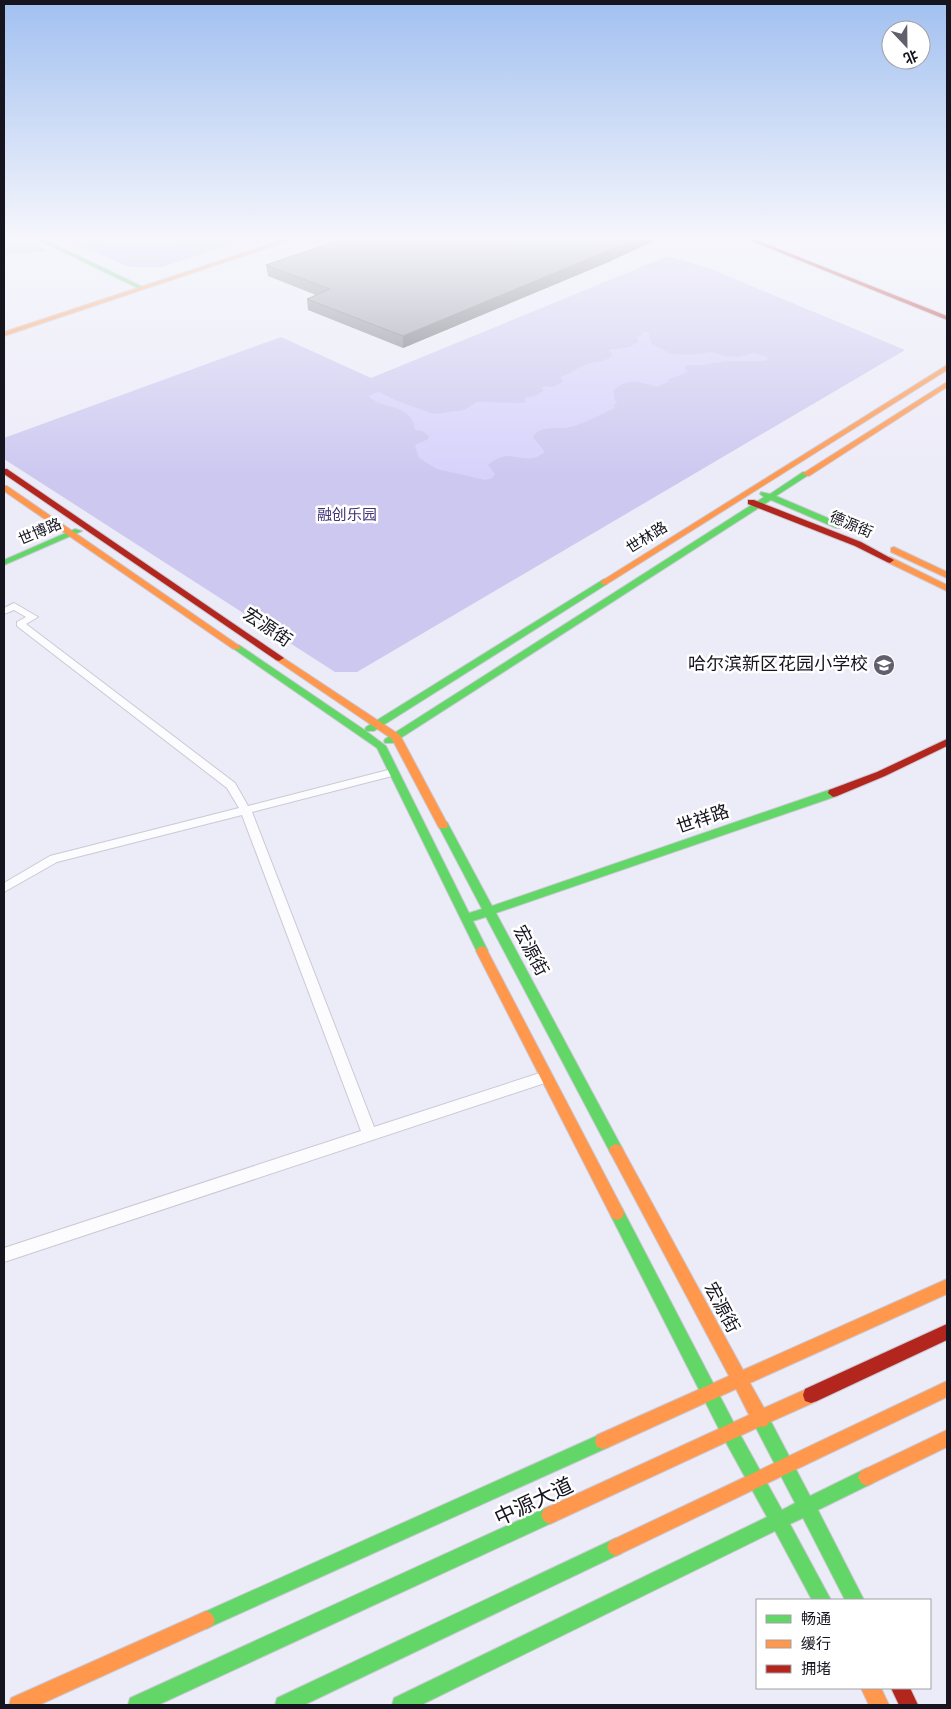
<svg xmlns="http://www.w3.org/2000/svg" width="951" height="1709" viewBox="0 0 951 1709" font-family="'Alegreya Sans','Noto Sans SC',sans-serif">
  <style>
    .green { fill: #cdc8f0 }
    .water { fill: #d7d2fb }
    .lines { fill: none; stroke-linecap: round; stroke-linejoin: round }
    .street-casing { stroke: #cac9d4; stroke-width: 2 }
    .fast-casing { stroke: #cac9d4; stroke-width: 2 }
    .slow-casing { stroke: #cac9d4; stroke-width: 2 }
    .jam-casing { stroke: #cac9d4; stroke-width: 2 }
    .street { fill: #fcfcfe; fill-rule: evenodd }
    .fast { fill: #63d668; fill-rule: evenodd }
    .slow { fill: #ff974d; fill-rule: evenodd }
    .jam { fill: #b3261e; fill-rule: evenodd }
    .wall { fill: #7e7e88 }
    .shaded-wall { fill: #67666f }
    .building { fill: #93929e; stroke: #67666f }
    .labels { text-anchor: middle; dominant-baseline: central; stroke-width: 5; stroke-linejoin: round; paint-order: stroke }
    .far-park-label { font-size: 15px; fill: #413179; stroke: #fff }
    .far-street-label { font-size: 15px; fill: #15141f; stroke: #fff }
    .street-label { font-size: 18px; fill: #15141f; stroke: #fff }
    .poi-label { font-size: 18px; fill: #15141f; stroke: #fff; text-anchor: end }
    .near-street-label { font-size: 21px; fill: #15141f; stroke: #fff }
  </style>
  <rect width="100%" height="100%" fill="#ecebf8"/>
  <path class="green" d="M57 236H257L162 267H130Z
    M34 244 48 251 4 255V246Z
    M668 256 711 269 905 350 357 672H335L4 459V438L281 337 371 378Z"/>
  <path class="water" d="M4 236H201L139 254 91 241 4 246Z
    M642 332H648L652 344 671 354 690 355 712 352 724 356 739 357 754 353 768 357 766 361H728L701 365H688L684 367 688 372 667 380 670 381 657 387C641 382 627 377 614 390V398L617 402 614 405 615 408C601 414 588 422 574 426 560 431 542 423 533 437L545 452C542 454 537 457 534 458 515 461 509 448 488 465L495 474 492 478 485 480 437 469 419 458 415 445 428 439 429 436 422 431 415 430C412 410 399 409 382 404 377 403 372 399 368 396L379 392 397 401 434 414 464 410 477 402 525 403V398L535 396 545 390 541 389 544 386 553 387 563 382 561 377C570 373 579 367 588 364 597 361 603 363 612 356V353L608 350 630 347 639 341 636 337 642 335Z"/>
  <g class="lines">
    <g class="street-casing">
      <path id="street" d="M14 603 38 617 26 624 235 783 248 806 392 769 396 771 397 773 396 775 252 812 374 1127 546 1071 551 1073 553 1077 551 1081 4 1262V1248L361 1131 242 815 57 862 4 892V883L50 856 239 808 227 788 17 626V622L26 617 14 610 4 614V608Z"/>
    </g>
    <g class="fast-casing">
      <path id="fast" d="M30 236H37L145 288 140 289Z
        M803 472 810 474 776 496 842 524V528H836L771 500 393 743H385L384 741 385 739 764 497 760 494 761 492 770 494Z
        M75 529 82 531 4 565V560Z
        M604 579 608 582 607 584 374 731H366L386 746 469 913 482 909 438 825 439 822H447L492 906 829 790 833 789 838 793 837 796 496 913 621 1146 623 1150 621 1154 616 1156 611 1154 486 917 473 921 488 951 486 954H478L377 748 231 647 233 645H239L366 731 365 729 366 727Z
        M617 1206 622 1208 736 1427 782 1510 795 1503 755 1426 753 1420 755 1414 761 1412 767 1414 810 1496 867 1468 873 1471 876 1477 873 1483 818 1510 864 1600H845L803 1518 790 1524 831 1600H812L775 1531 421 1705H392L394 1698 767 1517 724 1439 612 1218 610 1213 612 1208Z
        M603 1433 609 1435 611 1441 609 1447 212 1626 206 1629 200 1626 197 1620 200 1614Z
        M550 1506 556 1509 559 1515 556 1521 158 1705H128L130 1698Z
        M616 1538 622 1541 625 1547 622 1553 304 1705H275L277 1698Z"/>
    </g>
    <g class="slow-casing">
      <path id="slow" d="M295 236H303L4 336V332Z
        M947 365V370L607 584 604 585 600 582Z
        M947 382V387L809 476 802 474Z
        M4 486H7L241 647 239 649H233L4 491Z
        M894 547 947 572V578L891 552V548Z
        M890 557 947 585V591L887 562 886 560Z
        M279 655 400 735 448 825 447 828H439L392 739 276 660 274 658Z
        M482 946 486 948 622 1208 624 1213 622 1218 617 1220 612 1218 476 951 478 948Z
        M616 1144 621 1146 743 1370 947 1279V1294L750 1383 764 1408 811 1387 817 1389 819 1395 817 1401 768 1423 767 1426 759 1427 550 1524 544 1521 541 1515 544 1509 749 1415 736 1389 609 1447 603 1449 597 1447 595 1441 597 1435 729 1376 611 1154 609 1150 611 1146Z
        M947 1381V1397L622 1553 616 1556 610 1553 607 1547 610 1541Z
        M947 1430V1447L873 1483 867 1486 861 1483 858 1477 861 1471Z
        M206 1611 212 1614 215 1620 212 1626 39 1705H9L11 1698Z
        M861 1688H881L889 1705H869Z"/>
    </g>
    <g class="jam-casing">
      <path id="jam" d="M739 236H746L947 316V320Z
        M4 469H7L284 658 279 661 276 660 4 474Z
        M748 500H754L861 542 894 560 890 563 887 562 855 546 748 504Z
        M947 739V746L885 776 837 796 833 797 828 793 829 790 877 772Z
        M947 1324V1340L817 1401 811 1403 805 1401 803 1395 805 1389Z
        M891 1688H910L918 1705H899Z"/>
    </g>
    <use href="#street" class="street"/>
    <use href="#fast" class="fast"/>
    <use href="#slow" class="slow"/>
    <use href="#jam" class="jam"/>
  </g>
  <path class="wall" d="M611 261 403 348 308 310 307 299 316 295 268 276 266 265Z"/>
  <path class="shaded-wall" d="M642 236H665L611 261 403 348V336Z"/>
  <path class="building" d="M351 236H642L612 249 403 336 307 299 330 289 266 265Z"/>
  <linearGradient id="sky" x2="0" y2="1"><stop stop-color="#a1c0f0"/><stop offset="0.5" stop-color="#f6f6fc"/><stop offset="1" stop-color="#f6f6fc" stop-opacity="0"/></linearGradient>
  <rect width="951" height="475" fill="url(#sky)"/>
  <defs>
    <g id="school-disc" transform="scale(1.125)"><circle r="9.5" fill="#605f6b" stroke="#fff"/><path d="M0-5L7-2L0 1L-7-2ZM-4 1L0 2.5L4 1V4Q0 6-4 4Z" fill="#fff"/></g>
  </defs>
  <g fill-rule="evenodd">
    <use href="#school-disc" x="884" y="665"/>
  </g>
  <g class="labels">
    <g class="far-park-label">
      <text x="347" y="515">融创乐园</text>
    </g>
    <g class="far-street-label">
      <text transform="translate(851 525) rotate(23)">德源街</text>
      <text transform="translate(40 532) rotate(-23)">世博路</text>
      <text transform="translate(647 538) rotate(-32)">世林路</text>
    </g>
    <g class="street-label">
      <text transform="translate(267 628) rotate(34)">宏源街</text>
      <text transform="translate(703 820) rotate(-19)">世祥路</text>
      <text transform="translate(530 951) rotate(62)">宏源街</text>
      <text transform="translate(721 1308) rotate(62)">宏源街</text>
    </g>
    <g class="poi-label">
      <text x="868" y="665">哈尔滨新区花园小学校</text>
    </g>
    <g class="near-street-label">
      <text transform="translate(534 1502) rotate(-25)">中源大道</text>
    </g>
  </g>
  <rect width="951" height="1709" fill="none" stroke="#15141f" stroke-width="10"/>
  <rect x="756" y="1599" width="175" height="90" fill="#ffffff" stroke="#a1a1a5"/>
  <rect x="766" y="1615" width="25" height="8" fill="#63d668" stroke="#a1a1a5"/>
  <text x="801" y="1624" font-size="15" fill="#15141f">畅通</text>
  <rect x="766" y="1640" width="25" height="8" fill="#ff974d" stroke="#a1a1a5"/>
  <text x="801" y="1649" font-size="15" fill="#15141f">缓行</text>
  <rect x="766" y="1665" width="25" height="8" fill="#b3261e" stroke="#a1a1a5"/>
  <text x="801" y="1674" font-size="15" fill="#15141f">拥堵</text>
  <g transform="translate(906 45) rotate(158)"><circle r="24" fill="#ffffff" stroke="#a1a1a5"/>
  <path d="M0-4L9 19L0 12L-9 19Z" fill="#605f6b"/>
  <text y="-8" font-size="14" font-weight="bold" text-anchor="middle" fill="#15141f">北</text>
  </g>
</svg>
